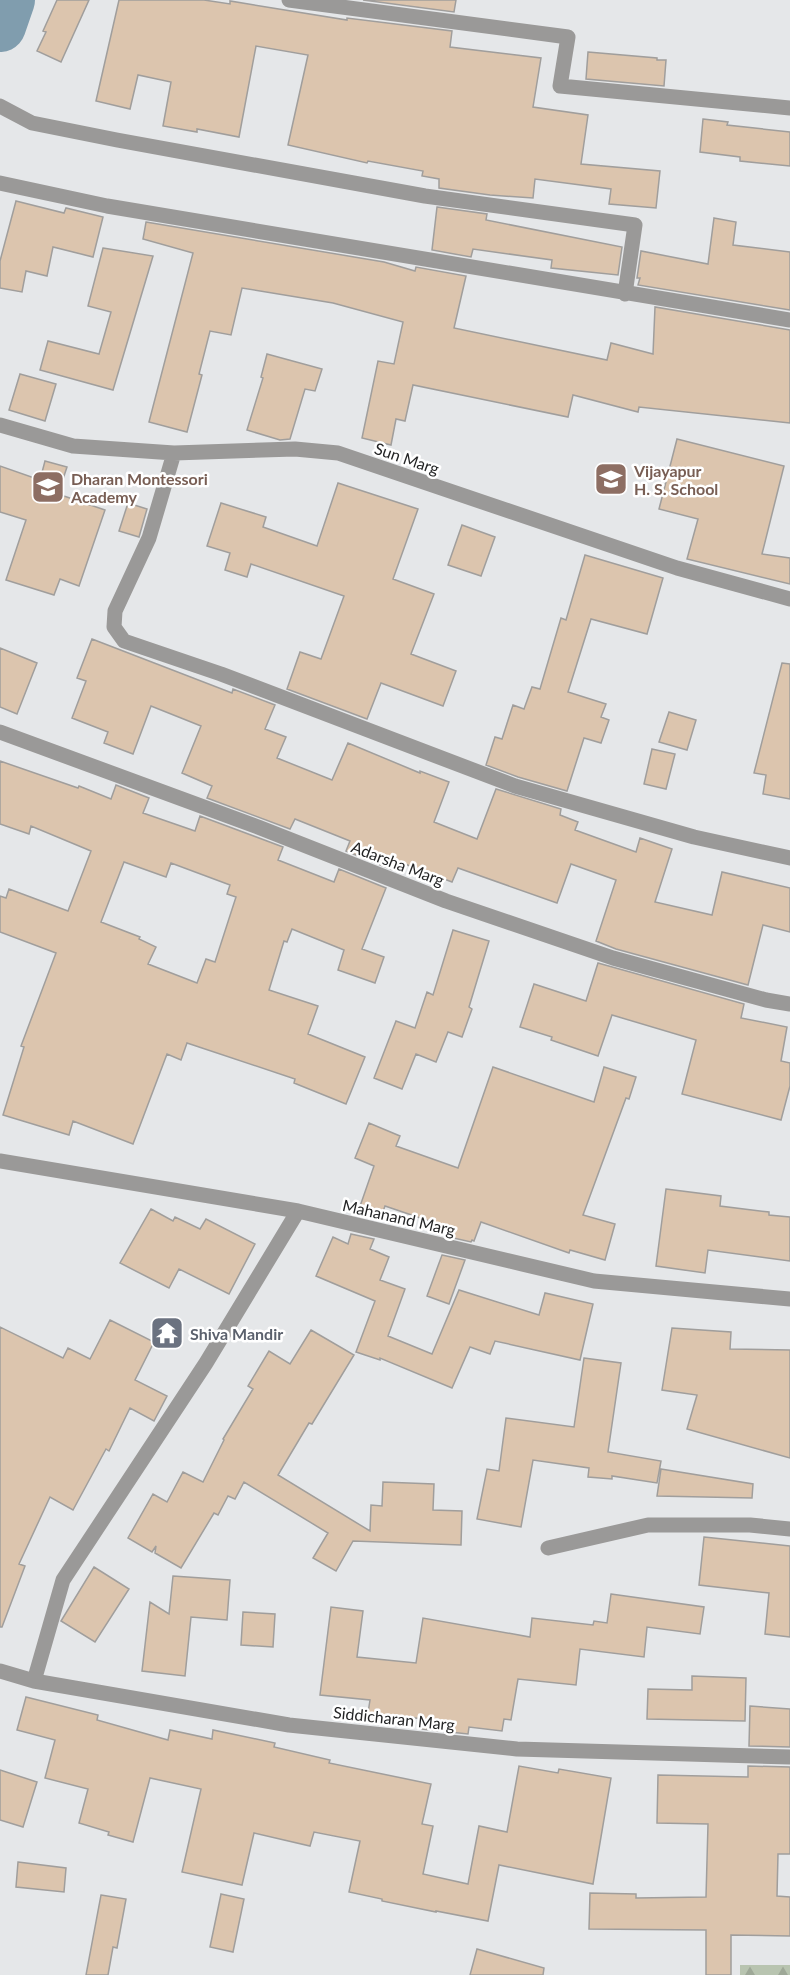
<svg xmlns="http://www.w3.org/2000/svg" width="790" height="1975" viewBox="0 0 790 1975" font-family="Lato,sans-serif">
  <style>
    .forest { fill: url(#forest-firs) }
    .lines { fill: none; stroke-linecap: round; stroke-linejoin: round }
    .river { stroke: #809dae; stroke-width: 52 }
    .building { fill: #dcc5ae; stroke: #a09e9c; stroke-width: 1.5; fill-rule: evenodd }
    .minor { stroke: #9a9998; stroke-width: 15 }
    .labels { text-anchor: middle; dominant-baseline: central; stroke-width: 5; stroke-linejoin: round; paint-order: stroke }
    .street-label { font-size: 16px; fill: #232425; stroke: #fff }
    .education-label { font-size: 16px; font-weight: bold; fill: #785e54; stroke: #fff; text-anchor: start }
    .worship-label { font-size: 16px; font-weight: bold; fill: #5b616d; stroke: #fff; text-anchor: start }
  </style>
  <defs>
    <pattern id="forest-firs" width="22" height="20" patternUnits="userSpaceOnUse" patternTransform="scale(1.5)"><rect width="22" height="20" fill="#b8c4b0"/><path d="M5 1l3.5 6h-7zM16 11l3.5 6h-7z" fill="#9ea897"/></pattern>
  </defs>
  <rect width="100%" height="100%" fill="#e5e7e9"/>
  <path class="forest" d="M740 1965H790V1975H740Z"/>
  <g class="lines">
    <path class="river" d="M0 26 9 0"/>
  </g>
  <path class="building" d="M57 0H89L61 62 37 51 46 32 43 31Z
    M119 0H204L230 4V1L347 20V18L452 31 450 47 541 58 533 107 588 115 581 164 660 171 656 208 609 204 611 189 535 179 533 198 490 195 439 188V179L422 176 423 171 368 161 367 163 288 145 308 55 256 46 239 137 197 129V132L163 126 171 82 138 75 130 109 96 101Z
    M363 0H456L454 12Z
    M588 52 657 58V60H666L664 86 586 79Z
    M703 119 728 122 727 125 790 132V166L740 161V157L700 152Z
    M16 201 64 213 66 208 103 217 93 257 53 247 47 276 26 271 22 292 0 288V261Z
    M437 207 487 214 486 220 622 247 618 275 551 268 552 260 473 249 471 257 432 250Z
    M714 218 736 222 733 245 790 252V310L638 285 640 278H637L641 251 708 264Z
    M146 222 384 262 415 271 416 267 466 276 454 328 607 360 611 343 653 354 655 307 790 330V423L639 407 638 412 573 395 568 417 413 385 405 421 396 419 391 445 362 438 378 361 394 364 403 322 333 303 242 288 231 335 210 331 199 374 202 375 187 432 149 422 193 253 143 239Z
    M103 248 153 256 113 390 40 370 48 341 99 354 111 312 88 306Z
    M267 354 322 369 315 391 305 389 290 439 280 440 247 430 263 378 261 377Z
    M20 374 56 384 45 421 9 410Z
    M677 439 784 466 762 554 790 558V584L687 559 698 519 659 509Z
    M45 461 67 467 58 494 105 510 79 586 60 579 54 595 6 580 26 520 0 512V466L40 480Z
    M338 483 418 509 393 579 434 594 411 654 456 671 443 706 381 683 367 719 287 689 300 652 321 659 344 596 251 564 247 577 225 570 230 553 207 546 221 503 266 517 263 527 317 546Z
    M128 503 147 509 139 537 119 531Z
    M462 525 495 537 481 576 448 565Z
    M585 555 663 578 647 634 591 619 568 692 606 704 601 717 609 720 601 743 584 738 567 791 518 777 486 765 495 737 502 739 513 705 524 709 532 687 540 689 561 618 566 620Z
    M92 639 232 693 233 689 275 705 265 729 286 737 277 758 332 780 348 743 420 773V771L449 782 434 822 477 839 496 789 561 809 560 815 578 822 575 830 636 852 640 838 672 849 655 902 712 915 722 872 790 888V932L763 925 748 985 616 949 596 941 616 880 571 864 557 903 458 868 452 882 397 861 393 870 346 851 350 841 295 819 290 829 207 798 212 786 182 773 201 726 151 706 133 754 104 743 108 732 72 718 86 681 77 678Z
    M0 648 37 663 17 714 0 707Z
    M782 663 790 664V799L763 794 766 775 754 773Z
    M669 712 696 720 687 750 659 742Z
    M652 749 675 754 666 789 644 784Z
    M0 761 78 788 79 786 111 799 116 785 149 798 143 813 195 831 200 816 283 847 278 860 334 882 339 869 386 888 362 949 384 957 375 983 338 970 344 950 292 929 287 942 284 941 269 990 318 1006 308 1034 365 1057 346 1104 294 1083 295 1079 187 1043 181 1060 167 1054 133 1144 73 1121 69 1135 3 1115 24 1047 21 1046 56 953 0 932V896L6 898 9 889 68 911 91 851 31 826 29 834 0 824ZM124 862 166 877 171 863 230 885 227 894 236 897 215 962 206 959 197 983 148 964 156 947 139 939 140 937 101 922Z
    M453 930 489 941 469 1007 472 1009 462 1037 448 1032 436 1062 416 1054 402 1089 374 1078 396 1021 415 1028 427 992 433 995Z
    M598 963 744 1004 741 1018 787 1027 781 1061 790 1063V1086L781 1120 682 1094 696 1040 612 1015 598 1056 551 1040 552 1037 520 1027 534 984 586 1001Z
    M493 1067 594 1102 604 1067 636 1077 629 1099 626 1098 583 1215 615 1224 605 1260 570 1250 569 1253 481 1222 474 1241 472 1240 471 1242 449 1237 451 1233 436 1228 438 1224 385 1206 380 1220 357 1215 374 1166 355 1158 369 1123 400 1136 396 1146 458 1168Z
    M666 1189 721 1196 720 1206 769 1212V1215L790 1217V1261L708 1250 705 1273 656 1266Z
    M151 1209 173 1221 175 1217 200 1229 206 1219 255 1244 229 1294 179 1269 169 1288 120 1263Z
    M351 1234 374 1239 370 1249 389 1257 380 1280 405 1289 388 1336 432 1354 459 1290 539 1315 545 1293 593 1304 580 1360 495 1341 490 1354 470 1347 452 1388 380 1358V1360L356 1352 375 1301 316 1276 333 1237 348 1244Z
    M442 1255 465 1260 449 1304 427 1296Z
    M110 1320 154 1342 135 1380 167 1396 154 1421 130 1408 109 1451 106 1449 73 1510 50 1497 19 1564 25 1566 2 1627H0V1327L63 1358 68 1348 90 1359Z
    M672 1328 731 1332 730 1349 790 1350V1458L687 1429 697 1395 662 1390Z
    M311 1330 354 1355 312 1424 309 1423 278 1475 370 1531 371 1505 382 1506 383 1482 434 1484 433 1510 462 1511 461 1545 353 1541 336 1571 313 1558 328 1533 244 1482 235 1499 228 1496 218 1515 214 1513 181 1568 155 1553 156 1546 152 1552 128 1538 153 1494 167 1502 183 1472 203 1482 224 1440 223 1439 253 1389 248 1386 269 1351 290 1364Z
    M584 1358 621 1363 608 1452 661 1461 657 1483 612 1476V1479L588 1477 589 1468 533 1460 521 1527 477 1519 487 1469 499 1471 506 1418 574 1427Z
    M661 1469 753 1484 752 1498 657 1496Z
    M704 1537 790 1546V1637L765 1634 769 1593 699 1585Z
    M94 1567 129 1589 95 1642 61 1621Z
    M173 1576 230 1580 227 1620 191 1617 185 1676 142 1671 150 1602 169 1614Z
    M611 1594 704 1607 700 1634 647 1627 644 1657 580 1649 576 1685 518 1679 511 1720 504 1719 502 1731 469 1727 468 1734 422 1729 424 1719 368 1713 370 1700 320 1695 331 1607 363 1611 357 1657 416 1663 423 1618 530 1637 532 1618 593 1625 594 1621 607 1623Z
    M243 1612 275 1614 273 1647 241 1645Z
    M692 1676 746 1678 745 1721 647 1719 648 1689 692 1690Z
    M26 1697 98 1715 97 1720 168 1740 170 1730 212 1739 213 1730 275 1743 274 1747 330 1760 329 1763 431 1784 422 1824 433 1826 423 1874 468 1884 479 1826 507 1832 519 1766 558 1773 559 1769 611 1778 593 1884 499 1865 488 1921 436 1911V1912L382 1901V1899L349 1892 360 1841 314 1832 310 1846 254 1833 242 1885 182 1872 201 1789 150 1778 133 1842 108 1835 109 1832 79 1823 88 1789 45 1778 55 1740 17 1730Z
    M750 1706 790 1709V1747L749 1746Z
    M748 1766 790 1767V1854H778L777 1896 790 1897V1936L731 1935V1975H706V1930L589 1929 590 1893 636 1894V1898L706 1897 708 1824 657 1823 658 1775 748 1777Z
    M0 1770 37 1782 23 1827 0 1820Z
    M18 1862 66 1868 64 1892 16 1887Z
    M221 1894 244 1899 233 1952 210 1947Z
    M101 1895 126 1899 117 1948 113 1947 108 1975H86Z
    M477 1949 544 1968 543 1975H470Z"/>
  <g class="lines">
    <path class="minor" d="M289 0 568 37 560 86 790 108
      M0 106 32 123 117 140 425 196 635 225 625 294
      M0 183 107 206 790 320
      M0 425 73 446 174 453 295 449 338 453 677 568 790 599
      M174 453 149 538 115 611 114 627 124 641 221 674 515 786 694 837 790 858
      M0 732 258 827 446 901 613 958 766 1000 790 1004
      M0 1161 298 1211 594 1281 790 1299
      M548 1548 648 1525H750L790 1529
      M0 1671 34 1681 289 1725 517 1749 790 1757
      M34 1681 63 1580 206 1363 298 1211"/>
  </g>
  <defs>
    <g id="school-square" transform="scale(1.725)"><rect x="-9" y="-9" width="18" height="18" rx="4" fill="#8d6e63" stroke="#fff"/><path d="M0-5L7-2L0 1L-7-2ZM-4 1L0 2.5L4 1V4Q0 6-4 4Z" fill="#fff"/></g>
    <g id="temple-square" transform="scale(1.725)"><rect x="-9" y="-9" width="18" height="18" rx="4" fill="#6b7280" stroke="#fff"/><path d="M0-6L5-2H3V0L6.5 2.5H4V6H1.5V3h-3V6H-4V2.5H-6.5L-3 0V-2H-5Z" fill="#fff"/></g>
  </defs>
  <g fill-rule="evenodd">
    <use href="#school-square" x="611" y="479"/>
    <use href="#school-square" x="48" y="487"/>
    <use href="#temple-square" x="167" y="1333"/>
  </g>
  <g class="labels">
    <g class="street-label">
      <text transform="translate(407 458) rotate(19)">Sun Marg</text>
      <text transform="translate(398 863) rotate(21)">Adarsha Marg</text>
      <text transform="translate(399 1217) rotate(13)">Mahanand Marg</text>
      <text transform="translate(394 1718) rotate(6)">Siddicharan Marg</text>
    </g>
    <g class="education-label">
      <text x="634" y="470">Vijayapur<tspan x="634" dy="18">H. S. School</tspan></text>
      <text x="71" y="478">Dharan Montessori<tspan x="71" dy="18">Academy</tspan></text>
    </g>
    <g class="worship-label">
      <text x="190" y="1333">Shiva Mandir</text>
    </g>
  </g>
</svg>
